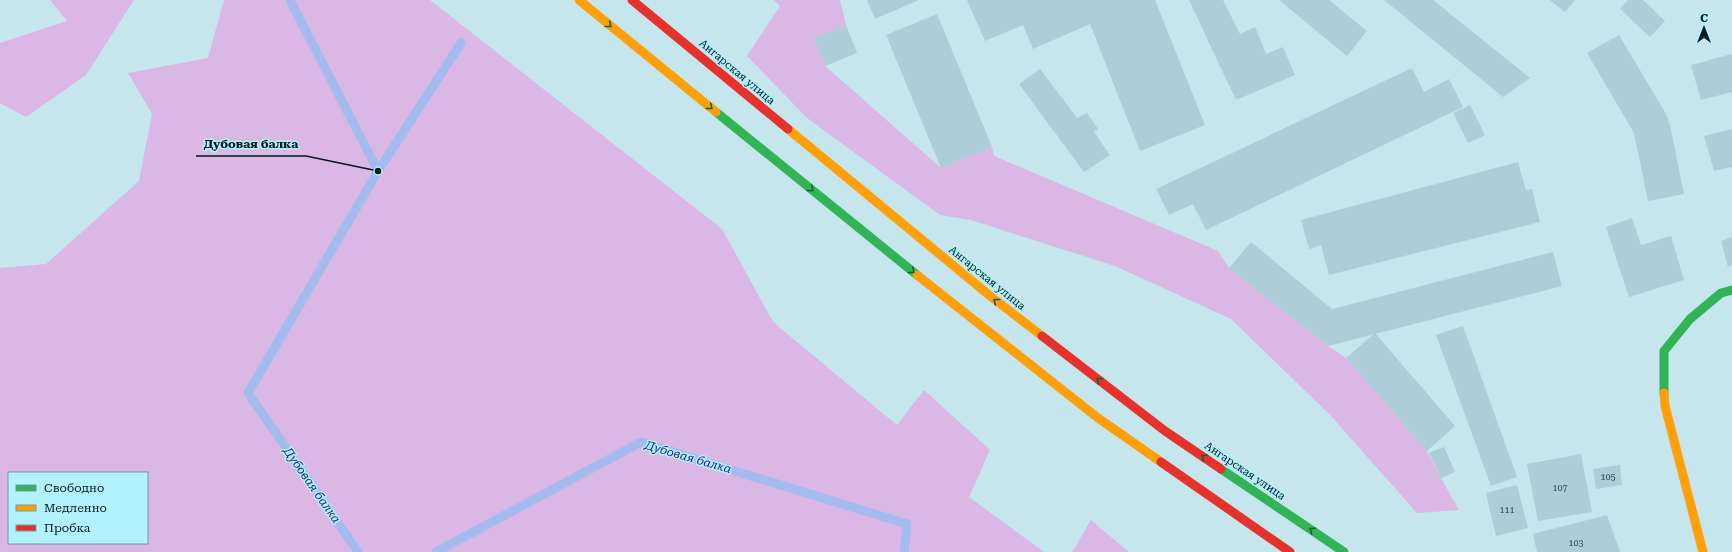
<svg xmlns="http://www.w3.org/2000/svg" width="1732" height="552" viewBox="0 0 1732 552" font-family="'Roboto Serif',serif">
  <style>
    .green { fill: #dab7e5; fill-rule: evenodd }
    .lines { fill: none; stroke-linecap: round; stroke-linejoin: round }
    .stream { stroke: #a4bbed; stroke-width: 9 }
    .building { fill: #adcdd8 }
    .fast { stroke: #30b455; stroke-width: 9 }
    .slow { stroke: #ff9f0a; stroke-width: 9 }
    .jam { stroke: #e5322d; stroke-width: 9 }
    .oneway { stroke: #165f37 }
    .labels { text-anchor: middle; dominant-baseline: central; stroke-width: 3; stroke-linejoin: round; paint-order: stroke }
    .number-label { font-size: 9px; fill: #2d484e }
    .street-label { font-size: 11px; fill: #011a1e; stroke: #b2f1fe }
    .water-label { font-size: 12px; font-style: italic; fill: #181779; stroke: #b2f1fe }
    .leader { fill: none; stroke: #011a1e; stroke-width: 1.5 }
    .callout-dot { fill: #011a1e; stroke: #b2f1fe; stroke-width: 1.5 }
    .callout-label { font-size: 12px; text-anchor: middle; font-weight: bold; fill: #011a1e; stroke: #b2f1fe; stroke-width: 3; stroke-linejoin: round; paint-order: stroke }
  </style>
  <rect width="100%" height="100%" fill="#c4e6ec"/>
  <path class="green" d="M50 0H134L86 75 26 117 0 103V43L67 21Z
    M224 0H430L722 229 773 322 897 425 924 390 990 450 969 497 1044 552H0V268L46 264 139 181 152 114 128 73 208 58ZM9 473H147V543H9Z
    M774 0H840L846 25 814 38 825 66 941 168 992 147 994 156 1218 251 1229 268 1328 346 1346 358 1427 451 1441 478 1459 510 1417 513 1331 416 1231 319 1115 266 971 220 940 215 807 118 747 56 780 6Z
    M1091 520 1129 552H1072Z"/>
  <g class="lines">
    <path class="stream" d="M290 0 378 171 248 393 358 552
      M378 171 461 43
      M436 552 641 442 907 524 904 552"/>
  </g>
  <path class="building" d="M867 0H919L875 19Z
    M967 0H1155L1205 125 1140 151 1090 24 1033 49 1023 25 985 41Z
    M1189 0H1223L1240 34 1255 27 1266 54 1283 47 1295 75 1236 100Z
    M1279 0H1329L1367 31 1347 56Z
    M1384 0H1433L1530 78 1503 97Z
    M1550 0H1575L1565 12Z
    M1628 0H1643L1665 21 1650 37 1620 9Z
    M937 14 992 147 941 168 886 35Z
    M846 25 857 53 825 66 814 38Z
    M1619 35 1666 114 1670 125 1684 194 1648 201 1634 133 1587 53Z
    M1732 54V92L1701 100 1691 65Z
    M1412 68 1424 92 1449 79 1463 107 1206 230 1193 204 1169 215 1156 189Z
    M1040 69 1077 118 1087 113 1098 129 1094 132 1110 155 1084 172 1019 84Z
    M1470 105 1485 135 1468 143 1453 113Z
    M1732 129V167L1714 171 1704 136Z
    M1518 162 1526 190 1532 189 1540 222 1329 275 1321 245 1309 249 1301 220Z
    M1632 218 1641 245 1671 236 1684 280 1629 297 1606 227Z
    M1732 237V265L1728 267 1721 241Z
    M1251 242 1332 309 1553 252 1562 286 1328 346 1229 268Z
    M1463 326 1517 477 1491 486 1436 335Z
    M1375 333 1455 426 1427 451 1346 358Z
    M1444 447 1455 472 1441 478 1429 453Z
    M1581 454 1592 512 1538 521 1527 464Z
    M1620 465 1622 485 1596 489 1593 469Z
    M1517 485 1528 528 1496 536 1486 493Z
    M1607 515 1620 552H1537L1533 534Z"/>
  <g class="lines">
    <path class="fast" d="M716 112 917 275
      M1664 393V351L1690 319 1721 293 1732 290
      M1221 469 1344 552"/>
    <path class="slow" d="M579 0 716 112
      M788 129 989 295 1042 336
      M917 275 1098 418 1161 462
      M1664 393 1665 406 1703 552"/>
    <path class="jam" d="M632 0 788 129
      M1042 336 1165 431 1221 469
      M1161 462 1290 552"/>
  </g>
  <defs><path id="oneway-chevron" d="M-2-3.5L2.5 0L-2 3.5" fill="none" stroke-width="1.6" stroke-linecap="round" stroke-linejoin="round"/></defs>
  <g class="oneway">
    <use href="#oneway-chevron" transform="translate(609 25) rotate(39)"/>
    <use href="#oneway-chevron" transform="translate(710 107) rotate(39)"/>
    <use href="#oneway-chevron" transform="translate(811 189) rotate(39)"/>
    <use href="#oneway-chevron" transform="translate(912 271) rotate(39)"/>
    <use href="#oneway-chevron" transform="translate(996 301) rotate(-142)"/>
    <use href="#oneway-chevron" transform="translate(1099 380) rotate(-142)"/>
    <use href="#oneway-chevron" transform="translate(1204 457) rotate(-146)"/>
    <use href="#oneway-chevron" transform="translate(1312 530) rotate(-146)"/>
  </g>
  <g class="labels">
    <g class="number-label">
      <text x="1608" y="477">105</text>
      <text x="1560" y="488">107</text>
      <text x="1507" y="510">111</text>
      <text x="1576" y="543">103</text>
    </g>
    <g class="street-label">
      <text transform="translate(737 72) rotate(40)">Ангарская улица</text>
      <text transform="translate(987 278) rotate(39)">Ангарская улица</text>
      <text transform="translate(1245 471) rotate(34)">Ангарская улица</text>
    </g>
    <g class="water-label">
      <text transform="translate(688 457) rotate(16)">Дубовая балка</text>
      <text transform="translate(312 485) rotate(55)">Дубовая балка</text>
    </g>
  </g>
  <path class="leader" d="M378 171L306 156H196"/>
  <circle class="callout-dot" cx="378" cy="171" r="4"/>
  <g class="callout-label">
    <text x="251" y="148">Дубовая балка</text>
  </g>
  <rect x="8" y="472" width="140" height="72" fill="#b2f1fe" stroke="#6b9ba4"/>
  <rect x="16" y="485" width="20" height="6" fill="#30b455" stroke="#6b9ba4"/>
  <text x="44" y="492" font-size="12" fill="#011a1e">Свободно</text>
  <rect x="16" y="505" width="20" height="6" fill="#ff9f0a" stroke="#6b9ba4"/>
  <text x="44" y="512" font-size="12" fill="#011a1e">Медленно</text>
  <rect x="16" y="525" width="20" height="6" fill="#e5322d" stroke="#6b9ba4"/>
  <text x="44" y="532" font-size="12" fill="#011a1e">Пробка</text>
  <g transform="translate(1704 28)" stroke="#b2f1fe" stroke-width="3" paint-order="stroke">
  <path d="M0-3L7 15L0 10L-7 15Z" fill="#011a1e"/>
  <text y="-6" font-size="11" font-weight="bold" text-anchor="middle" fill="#011a1e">С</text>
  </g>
</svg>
